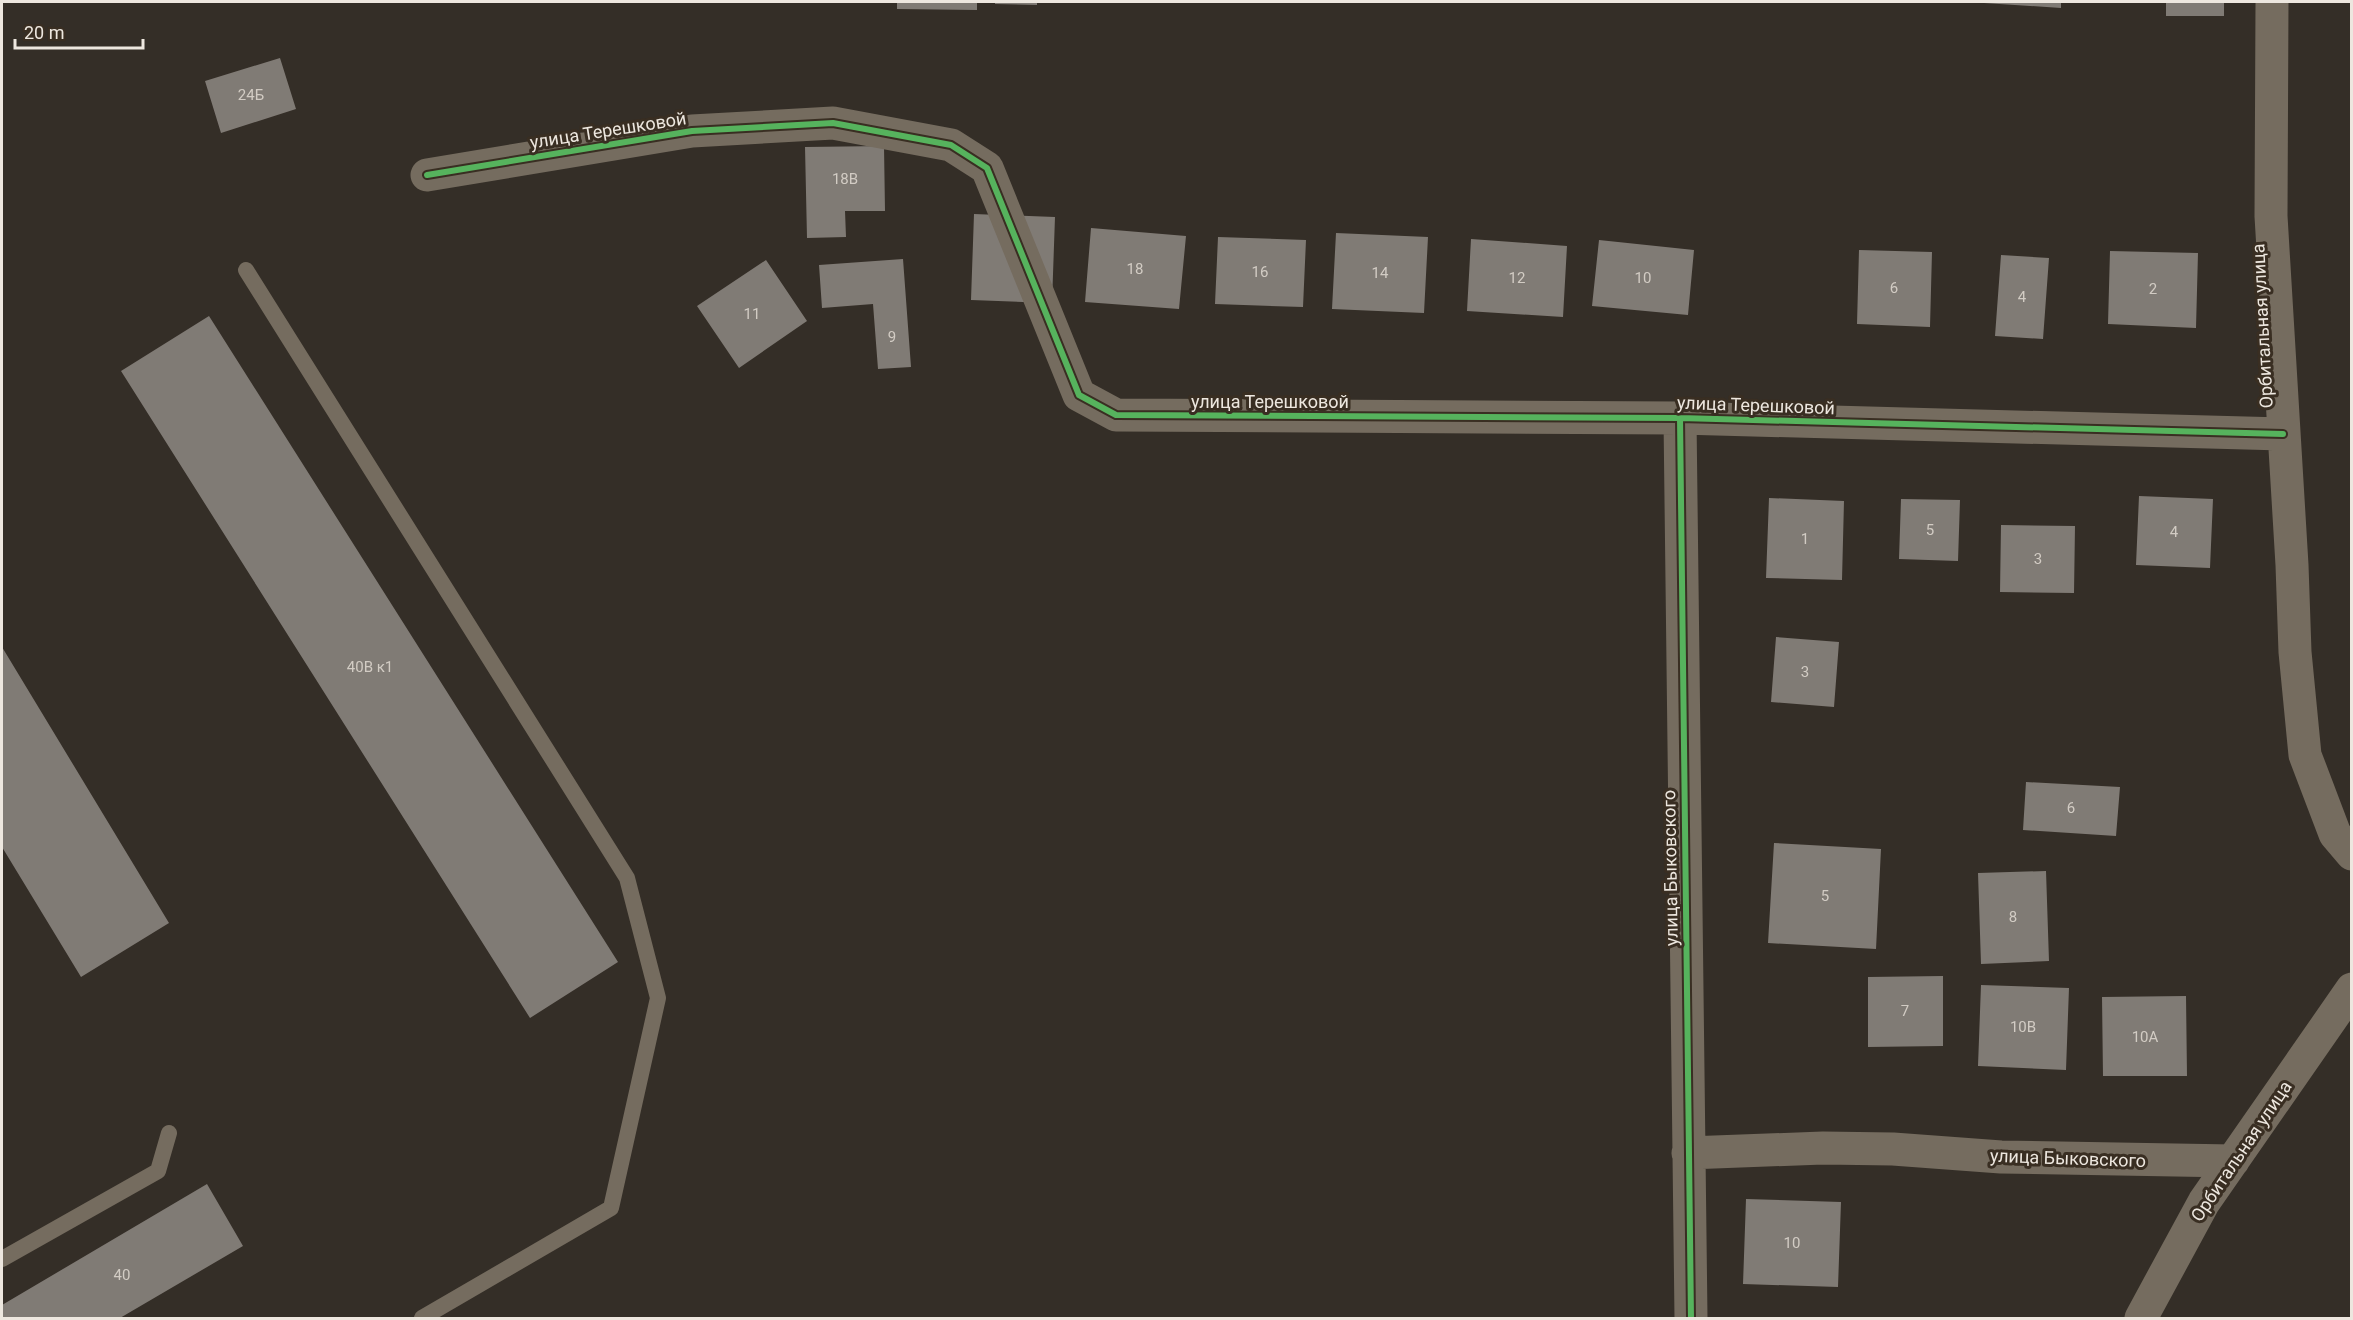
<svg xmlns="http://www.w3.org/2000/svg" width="2353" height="1320" viewBox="0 0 2353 1320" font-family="Roboto,sans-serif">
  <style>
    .building { fill: #807b75 }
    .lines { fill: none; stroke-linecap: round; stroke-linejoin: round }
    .service { stroke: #756c5f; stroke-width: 16 }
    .minor { stroke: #756c5f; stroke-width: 33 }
    .cycleway-casing { stroke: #392e22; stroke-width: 10 }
    .cycleway { stroke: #56b35d; stroke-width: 6 }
    .labels { text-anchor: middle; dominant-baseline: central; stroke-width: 6; stroke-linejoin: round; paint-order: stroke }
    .number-label { font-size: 15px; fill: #d2ccc4 }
    .street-label { font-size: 18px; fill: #ede7df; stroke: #392e22 }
  </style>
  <rect width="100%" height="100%" fill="#342e27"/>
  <path class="building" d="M897 2H977V10L897 9Z
    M995 2H1037V5L995 4Z
    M1984 2H2061V8L1984 3Z
    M2166 2H2224V16H2166Z
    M280 58 296 109 221 133 205 81Z
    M884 146 885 211H845L846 237 807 238 805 147Z
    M974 214 1055 217 1052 303 971 300Z
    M1091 228 1186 236 1179 309 1085 302Z
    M1336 233 1428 237 1424 313 1332 309Z
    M1218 237 1306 240 1303 307 1215 304Z
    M1471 239 1567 246 1563 317 1467 311Z
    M1599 240 1694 250 1688 315 1592 306Z
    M1859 250 1932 252 1930 327 1857 324Z
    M2110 251 2198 253 2196 328 2108 324Z
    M2001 255 2049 258 2043 339 1995 336Z
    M903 259 911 367 878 369 873 304 822 308 819 265Z
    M766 260 807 321 739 368 697 306Z
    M209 316 618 962 530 1018 121 371Z
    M2139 496 2213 499 2210 568 2136 565Z
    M1769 498 1844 501 1842 580 1766 578Z
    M1901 499 1960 500 1958 561 1899 559Z
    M2001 525 2075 526 2074 593 2000 592Z
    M1776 637 1839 642 1834 707 1771 702Z
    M2 647 169 923 81 977 2 847Z
    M2026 782 2120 787 2116 836 2023 830Z
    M1774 843 1881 849 1876 949 1768 943Z
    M2046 871 2049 961 1981 964 1978 873Z
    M1943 976V1046L1868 1047V977Z
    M1981 985 2069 988 2066 1070 1978 1066Z
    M2186 996 2187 1076H2103L2102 997Z
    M207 1184 243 1246 120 1318H2V1305Z
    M1746 1199 1841 1202 1838 1287 1743 1284Z"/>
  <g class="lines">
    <path class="service" d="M246 270 627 878 658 998 611 1208 422 1318
      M2 1259 158 1171 169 1133"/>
    <path class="minor" d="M2272 2 2271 216 2292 565 2295 652 2305 755 2335 834 2352 854
      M427 175 692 131 833 123 951 145 987 168 1079 395 1116 415 1680 418 2283 434
      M1680 418 1691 1318
      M1688 1153 1823 1148 1893 1149 2001 1157 2233 1161
      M2141 1318 2204 1202 2352 989"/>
    <g class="cycleway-casing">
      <path id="cycleway" d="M427 175 692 131 833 123 951 145 987 168 1079 395 1116 415 1680 418 2283 434
        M1680 418 1691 1318"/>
    </g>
    <use href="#cycleway" class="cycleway"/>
  </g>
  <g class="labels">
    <g class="number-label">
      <text x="251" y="95">24Б</text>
      <text x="845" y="179">18В</text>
      <text x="1135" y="269">18</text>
      <text x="1260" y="272">16</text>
      <text x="1380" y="273">14</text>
      <text x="1517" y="278">12</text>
      <text x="1643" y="278">10</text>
      <text x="1894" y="288">6</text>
      <text x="2153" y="289">2</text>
      <text x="2022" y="297">4</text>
      <text x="752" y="314">11</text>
      <text x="892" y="337">9</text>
      <text x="1930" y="530">5</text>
      <text x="2174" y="532">4</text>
      <text x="1805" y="539">1</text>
      <text x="2038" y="559">3</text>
      <text x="370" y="667">40В к1</text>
      <text x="1805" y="672">3</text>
      <text x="2071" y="808">6</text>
      <text x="1825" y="896">5</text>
      <text x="2013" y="917">8</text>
      <text x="1905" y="1011">7</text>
      <text x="2023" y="1027">10В</text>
      <text x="2145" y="1037">10А</text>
      <text x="1792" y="1243">10</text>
      <text x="122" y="1275">40</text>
    </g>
    <g class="street-label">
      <text transform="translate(608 130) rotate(-9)">улица Терешковой</text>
      <text transform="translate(2262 326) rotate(-93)">Орбитальная улица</text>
      <text x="1270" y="401">улица Терешковой</text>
      <text transform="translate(1756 405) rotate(2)">улица Терешковой</text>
      <text transform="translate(1670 868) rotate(-91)">улица Быковского</text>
      <text transform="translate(2241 1151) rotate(-56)">Орбитальная улица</text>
      <text transform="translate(2068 1158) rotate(2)">улица Быковского</text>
    </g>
  </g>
  <rect width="2353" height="1320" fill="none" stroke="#ede7df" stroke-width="6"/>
  <path d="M15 39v9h128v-9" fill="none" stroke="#ede7df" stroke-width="3"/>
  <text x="24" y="39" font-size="18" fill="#ede7df" stroke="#392e22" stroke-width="4.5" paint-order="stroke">20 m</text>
</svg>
